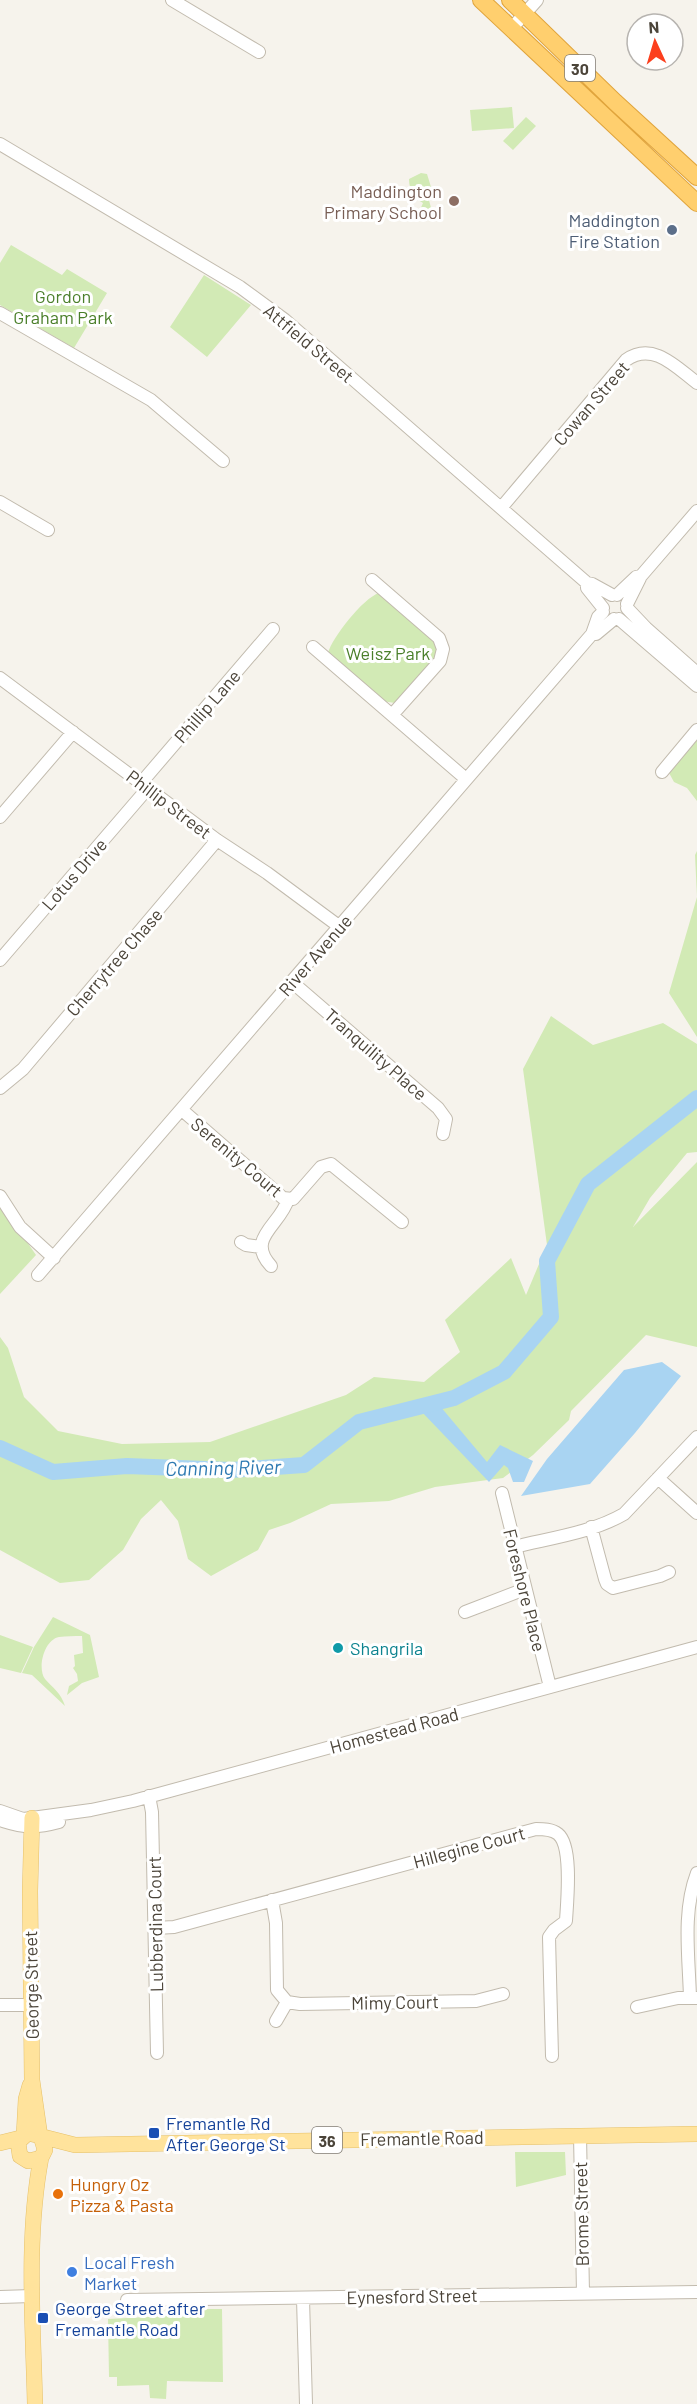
<svg xmlns="http://www.w3.org/2000/svg" width="697" height="2404" viewBox="0 0 697 2404" font-family="Barlow,sans-serif">
  <style>
    .green { fill: #d2eab5 }
    .water { fill: #a9d4f2 }
    .lines { fill: none; stroke-linecap: round; stroke-linejoin: round }
    .river { stroke: #a9d4f2; stroke-width: 16 }
    .minor-casing { stroke: #c2bbae; stroke-width: 14 }
    .major-casing { stroke: #e6c16a; stroke-width: 16 }
    .highway-casing { stroke: #e0a43c; stroke-width: 18 }
    .minor { stroke: #fff; stroke-width: 12 }
    .major { stroke: #ffe39c; stroke-width: 15 }
    .highway { stroke: #ffcf6e; stroke-width: 16 }
    .education-dot { fill: #8d6e63; stroke: #fff; stroke-width: 2 }
    .service-dot { fill: #5c6f8a; stroke: #fff; stroke-width: 2 }
    .culture-dot { fill: #0f9aa8; stroke: #fff; stroke-width: 2 }
    .transit-dot { fill: #1a4fb4; stroke: #fff; stroke-width: 2 }
    .food-dot { fill: #e8710a; stroke: #fff; stroke-width: 2 }
    .shop-dot { fill: #3f7fe0; stroke: #fff; stroke-width: 2 }
    .labels { text-anchor: middle; dominant-baseline: central; stroke-width: 6; stroke-linejoin: round; paint-order: stroke }
    .shield { fill: #fff; stroke: #817c74; stroke-width: 1.5 }
    .shield-label { font-size: 16px; font-weight: bold; fill: #4b4439 }
    .education-label { font-size: 18px; fill: #785e54; stroke: #fff; text-anchor: end }
    .service-label { font-size: 18px; fill: #4e5e75; stroke: #fff; text-anchor: end }
    .park-label { font-size: 18px; fill: #4a7f2a; stroke: #fff }
    .street-label { font-size: 18px; fill: #4b4439; stroke: #fff }
    .culture-label { font-size: 18px; fill: #0d838f; stroke: #fff; text-anchor: start }
    .transit-label { font-size: 18px; fill: #164399; stroke: #fff; text-anchor: start }
    .food-label { font-size: 18px; fill: #c56008; stroke: #fff; text-anchor: start }
    .shop-label { font-size: 18px; fill: #366cbe; stroke: #fff; text-anchor: start }
    .water-label { font-size: 20px; font-style: italic; fill: #2e7ab2; stroke: #fff }
  </style>
  <rect width="100%" height="100%" fill="#f6f3ec"/>
  <path class="green" d="M512 107 514 128 472 131 470 110Z
    M526 117 536 126 513 150 503 141Z
    M421 173 427 174 431 187 428 197 432 211 430 213 422 215 419 212 423 203C414 198 409 190 409 179Z
    M11 245 62 275 67 269 107 293 74 348 0 305V263Z
    M204 275 251 305 207 357 170 327Z
    M379 593 436 643 437 656 395 703 382 701 328 653C332 638 363 598 379 593Z
    M697 738V801L687 788 674 782 668 771Z
    M697 851V1037L669 993 697 897 695 855Z
    M551 1016 593 1045 663 1023 697 1044V1152L687 1153 650 1198 633 1227 697 1162V1347L646 1335 571 1411 569 1420 533 1455 503 1478 435 1487 389 1501 331 1504 290 1523 269 1530 258 1550 211 1576 188 1559 178 1521 161 1500 141 1519 123 1550 89 1580 60 1583 0 1550V1337L8 1348 24 1397 58 1431 122 1444 210 1442 346 1395 374 1377 424 1382 460 1352 445 1320 511 1258 526 1295 547 1245 523 1069Z
    M0 1203 36 1255 0 1294Z
    M53 1617 90 1635 99 1677 82 1683 67 1695 69 1686 78 1681 77 1674 73 1668 75 1666 74 1655 83 1653 82 1636C74 1636 66 1636 59 1637 44 1640 37 1668 45 1679 53 1688 61 1693 65 1706L32 1675 22 1673 34 1647Z
    M0 1635 33 1647 21 1673 0 1668Z
    M515 2152H565L566 2175 516 2187Z
    M203 2309H222L223 2382 167 2381 166 2399 150 2398 149 2385 117 2386V2377H109L108 2319 184 2315Z"/>
  <path class="water" d="M662 1362 681 1376 635 1433 590 1484 521 1496 547 1459 624 1370Z
    M440 1406 487 1462 500 1445 533 1461 524 1482H513L508 1468 504 1465 489 1482 420 1410Z"/>
  <g class="lines">
    <path class="river" d="M0 1448 53 1472 127 1466 231 1470 304 1465 359 1422 454 1398 504 1372 551 1317 547 1261 588 1184 697 1098"/>
    <g class="minor-casing">
      <path id="minor" d="M172 0 259 52
        M512 28 537 0
        M0 144 240 287 285 320 587 583 592 584 612 595
        M0 313 151 400 223 461
        M0 502 48 530
        M501 508 626 360C653 341 676 367 697 383
        M372 580 439 638 443 649 440 661 392 715
        M587 583V588L603 608
        M617 595 636 577 641 576 697 511
        M627 604 640 578
        M627 608 646 628 697 673
        M619 619 697 686
        M592 634H596L614 619
        M313 647 466 779
        M0 678 217 840 267 873 340 927
        M662 772 697 730
        M141 783 273 629
        M0 817 73 732
        M0 960 148 788
        M292 982 438 1108 446 1119 443 1134
        M0 1088 23 1069 217 840
        M182 1110 283 1198 293 1199 321 1167 331 1164 402 1222
        M0 1196 20 1227 54 1258
        M241 1242 246 1245 261 1247
        M271 1266C245 1238 281 1225 288 1199
        M38 1275 592 634 598 617 603 612
        M658 1478 697 1513
        M502 1493 550 1687
        M591 1527 605 1579 607 1584 613 1588 660 1576 669 1572
        M514 1547C550 1538 591 1533 624 1514L697 1437
        M465 1612 525 1589
        M149 1796 152 1812 157 2053
        M0 1811 23 1819 32 1818 91 1810 133 1801 697 1647
        M3 1821C25 1828 37 1828 59 1822
        M272 1900 276 1923 277 1990 287 2002 276 2021
        M155 1928 174 1927 536 1829C543 1829 552 1829 558 1834 573 1846 567 1902 566 1921L554 1930 549 1937 552 2056
        M690 1998C689 1957 682 1912 697 1873
        M287 2002 300 2004 476 2001 503 1994
        M0 2005H31
        M637 2007 678 1998H696
        M580 2135 583 2293
        M0 2297 32 2296
        M303 2299 306 2404
        M127 2300 697 2292"/>
    </g>
    <g class="major-casing">
      <path id="major" d="M32 1818 30 1891 32 2080 40 2136
        M24 2135 26 2099 30 2085
        M41 2137 45 2150 41 2158 28 2161 20 2156 18 2142 28 2133 75 2145 697 2134
        M0 2143 20 2138
        M35 2404C33 2322 26 2238 41 2158"/>
    </g>
    <g class="highway-casing">
      <path id="highway" d="M481 0 697 203
        M510 0 615 102 697 177"/>
    </g>
    <use href="#minor" class="minor"/>
    <use href="#major" class="major"/>
    <use href="#highway" class="highway"/>
  </g>
  <circle class="education-dot" cx="454" cy="201" r="6"/>
  <circle class="service-dot" cx="672" cy="230" r="6"/>
  <circle class="culture-dot" cx="338" cy="1648" r="6"/>
  <g class="transit-dot">
    <rect x="148" y="2127" width="12" height="12" rx="3"/>
    <rect x="37" y="2312" width="12" height="12" rx="3"/>
  </g>
  <circle class="food-dot" cx="58" cy="2194" r="6"/>
  <circle class="shop-dot" cx="72" cy="2272" r="6"/>
  <g class="labels">
    <g class="shield">
      <rect x="565" y="55" width="30" height="26" rx="4.5"/>
      <rect x="312" y="2127" width="30" height="26" rx="4.5"/>
    </g>
    <g class="shield-label">
      <text x="580" y="68">30</text>
      <text x="327" y="2140">36</text>
    </g>
    <g class="education-label">
      <text x="442" y="191">Maddington<tspan x="442" dy="21">Primary School</tspan></text>
    </g>
    <g class="service-label">
      <text x="660" y="220">Maddington<tspan x="660" dy="21">Fire Station</tspan></text>
    </g>
    <g class="park-label">
      <text x="63" y="296">Gordon<tspan x="63" dy="21">Graham Park</tspan></text>
      <text x="388" y="653">Weisz Park</text>
    </g>
    <g class="street-label">
      <text transform="translate(309 343) rotate(40)">Attfield Street</text>
      <text transform="translate(591 403) rotate(-49)">Cowan Street</text>
      <text transform="translate(207 706) rotate(-49)">Phillip Lane</text>
      <text transform="translate(169 804) rotate(37)">Phillip Street</text>
      <text transform="translate(74 874) rotate(-49)">Lotus Drive</text>
      <text transform="translate(315 955) rotate(-49)">River Avenue</text>
      <text transform="translate(114 962) rotate(-49)">Cherrytree Chase</text>
      <text transform="translate(376 1054) rotate(41)">Tranquility Place</text>
      <text transform="translate(237 1157) rotate(40)">Serenity Court</text>
      <text transform="translate(525 1590) rotate(76)">Foreshore Place</text>
      <text transform="translate(394 1730) rotate(-15)">Homestead Road</text>
      <text transform="translate(469 1847) rotate(-15)">Hillegine Court</text>
      <text transform="translate(155 1924) rotate(-91)">Lubberdina Court</text>
      <text transform="translate(31 1985) rotate(-91)">George Street</text>
      <text transform="translate(395 2002) rotate(-1)">Mimy Court</text>
      <text transform="translate(422 2138) rotate(-1)">Fremantle Road</text>
      <text transform="translate(581 2214) rotate(-91)">Brome Street</text>
      <text transform="translate(412 2296) rotate(-1)">Eynesford Street</text>
    </g>
    <g class="culture-label">
      <text x="350" y="1648">Shangrila</text>
    </g>
    <g class="transit-label">
      <text x="166" y="2123">Fremantle Rd<tspan x="166" dy="21">After George St</tspan></text>
      <text x="55" y="2308">George Street after<tspan x="55" dy="21">Fremantle Road</tspan></text>
    </g>
    <g class="food-label">
      <text x="70" y="2184">Hungry Oz<tspan x="70" dy="21">Pizza &amp; Pasta</tspan></text>
    </g>
    <g class="shop-label">
      <text x="84" y="2262">Local Fresh<tspan x="84" dy="21">Market</tspan></text>
    </g>
    <g class="water-label">
      <text transform="translate(223 1467) rotate(-1)">Canning River</text>
    </g>
  </g>
  <g transform="translate(655 42) rotate(356)"><circle r="28" fill="#ffffff" stroke="#b7b4b0" stroke-width="1.5"/>
  <path d="M0-4.5L10 22L0 15L-10 22Z" fill="#fc3f1d"/>
  <text y="-9" font-size="16" font-weight="bold" text-anchor="middle" fill="#4b4439">N</text>
  </g>
</svg>
